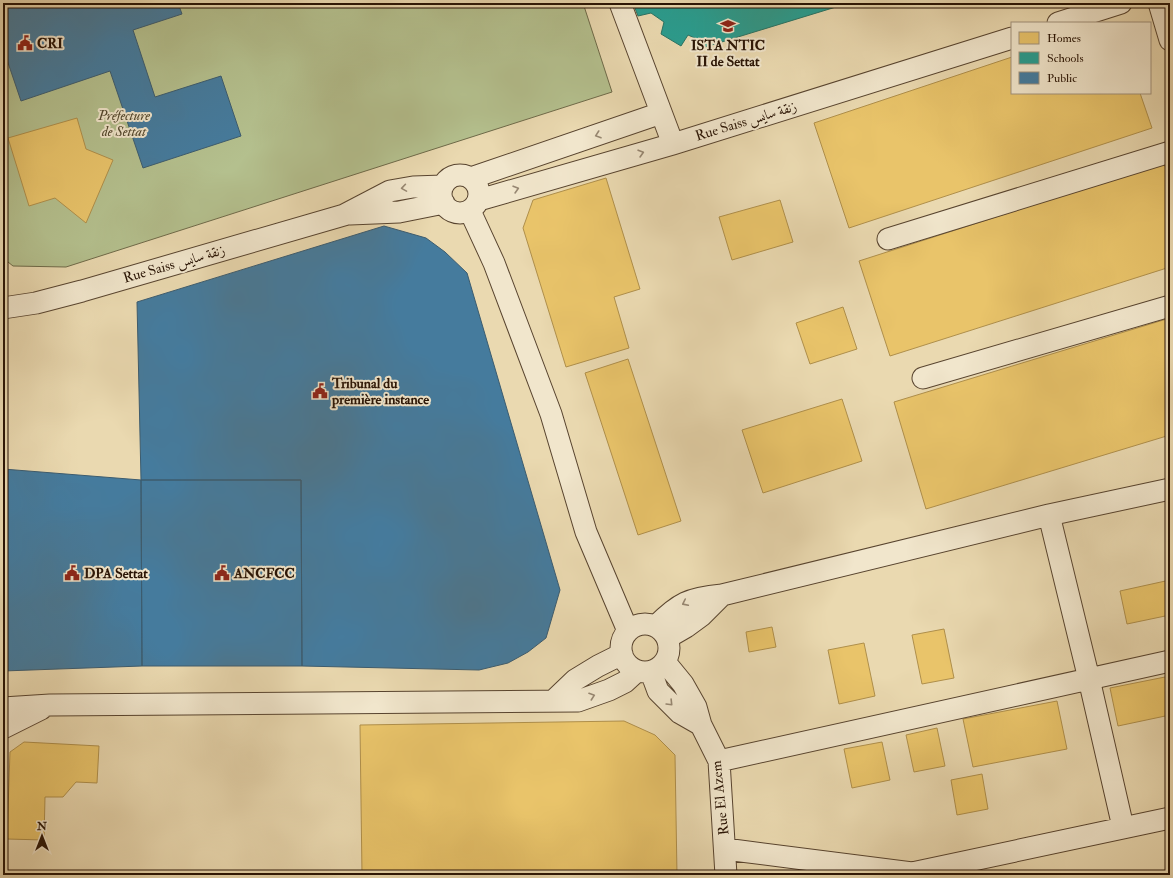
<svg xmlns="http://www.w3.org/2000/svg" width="1173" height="878" viewBox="0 0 1173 878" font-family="'IM FELL Double Pica',Amiri,serif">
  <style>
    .green { fill: #b4c08e; stroke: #6e6a49 }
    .homes { fill: #e9c46a; stroke: #af8f4b }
    .schools { fill: #2a9d8f; stroke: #297465 }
    .public { fill: #457b9d; stroke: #3c5c6f }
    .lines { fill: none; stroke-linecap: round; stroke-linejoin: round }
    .street-casing { stroke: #58442f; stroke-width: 23 }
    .street { stroke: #f1e6cc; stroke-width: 21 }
    .oneway { stroke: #978772 }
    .labels { text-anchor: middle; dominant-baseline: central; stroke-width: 4; stroke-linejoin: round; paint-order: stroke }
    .poi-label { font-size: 14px; font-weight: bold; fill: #281304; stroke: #f1e6cc; text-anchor: start }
    .park-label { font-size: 14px; font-style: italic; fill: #52472d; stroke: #f1e6cc }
    .street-label { font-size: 14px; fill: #281304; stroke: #f1e6cc }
  </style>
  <rect width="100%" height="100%" fill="#ead9b0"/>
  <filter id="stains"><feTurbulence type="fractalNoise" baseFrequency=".005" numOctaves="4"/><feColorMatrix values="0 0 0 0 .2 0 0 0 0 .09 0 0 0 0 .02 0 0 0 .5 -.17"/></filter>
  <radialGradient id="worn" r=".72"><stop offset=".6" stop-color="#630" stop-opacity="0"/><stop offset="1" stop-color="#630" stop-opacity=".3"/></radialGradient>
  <path class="green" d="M3 3H583L612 92 66 267 13 266 3 258Z"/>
  <path class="homes" d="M1012 57V93H1140L1152 128 849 228 814 123Z
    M77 118 86 149 113 160 86 223 55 198 29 206 8 138Z
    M1164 163 1170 181V267L890 356 859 261Z
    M606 178 640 289 614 297 629 348 566 367 523 228 533 200Z
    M780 200 793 242 732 260 719 217Z
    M843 307 857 349 810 364 796 323Z
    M1170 318V435L926 509 894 402Z
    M628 359 681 521 638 535 585 373Z
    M842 399 862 461 763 493 742 430Z
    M1170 580V615L1127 624 1120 591Z
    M772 627 776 647 749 652 746 632Z
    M944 629 954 678 922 684 912 635Z
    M864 643 875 696 839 704 828 650Z
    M1170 676V715L1118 726 1110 688Z
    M1057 701 1067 749 973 767 963 719Z
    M624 721 655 735 675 755 677 875H362L360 725Z
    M937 728 945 766 914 772 906 735Z
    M24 742 99 746 97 783 76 782 63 797H45L44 840 7 839 10 752Z
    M882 742 890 780 852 788 844 749Z
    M982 774 988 809 957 815 951 780Z"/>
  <path class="schools" d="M633 3H849L702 48 697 39 688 35 681 46 661 34 664 22 651 13 638 16Z
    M353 872V875H194V873Z"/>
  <path class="public" d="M3 3H178L182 14 133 30 155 97 221 76 241 136 143 168 110 71 21 101 3 48Z
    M384 226 426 238 445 252 467 273 560 590 546 638 528 652 508 663 479 670 302 666 301 480H141L137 302Z
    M3 469 141 480 142 666 3 671Z
    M141 480H301L302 666H142Z"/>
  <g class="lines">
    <g class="street-casing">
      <path id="street" d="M620 3 673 144
        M1159 3 1170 40
        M1058 23 1121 3
        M441 194a19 19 0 1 1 38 0a19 19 0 1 1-38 0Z
        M471 178 661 113
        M479 200 673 144 1012 38
        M470 211 494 263 551 414 586 532 628 631
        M350 214 399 212 444 203
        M888 239 1170 152
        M3 308 36 303 82 291 344 215 390 191 413 187 443 186
        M923 378 1170 306
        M1049 515 1089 679 1123 827
        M621 648a24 24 0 1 1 48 0a24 24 0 1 1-48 0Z
        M656 626C679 603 689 598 722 595L1049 515 1170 489
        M667 638 686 627 701 616 722 595
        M665 662 683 684 696 707 701 725 719 761 726 875
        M651 672 658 691 680 713 701 725
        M553 701 575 680 598 666 622 654
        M3 708 50 705 578 701 609 690 625 682 637 671
        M3 728 41 709
        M719 761 1170 661
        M725 849 912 873 919 875
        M912 873 1170 818"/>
    </g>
    <use href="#street" class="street"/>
  </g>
  <defs><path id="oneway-chevron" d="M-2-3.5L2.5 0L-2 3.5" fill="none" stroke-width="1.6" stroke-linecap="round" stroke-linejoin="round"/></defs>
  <g class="oneway">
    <use href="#oneway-chevron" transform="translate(598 135) rotate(161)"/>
    <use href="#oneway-chevron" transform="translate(641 153) rotate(-16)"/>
    <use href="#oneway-chevron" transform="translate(404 188) rotate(171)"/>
    <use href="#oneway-chevron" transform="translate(516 189) rotate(-16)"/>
    <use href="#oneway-chevron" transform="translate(685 603) rotate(154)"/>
    <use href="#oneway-chevron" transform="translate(592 696) rotate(-19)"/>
    <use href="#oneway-chevron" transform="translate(670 703) rotate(46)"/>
  </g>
  <defs>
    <g id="university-bare" transform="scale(1.2)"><path d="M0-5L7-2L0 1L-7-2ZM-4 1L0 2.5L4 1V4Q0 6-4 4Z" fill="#8f2418" stroke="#f1e6cc" stroke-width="2.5" paint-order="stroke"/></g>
    <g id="civic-bare" transform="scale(1.2)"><path d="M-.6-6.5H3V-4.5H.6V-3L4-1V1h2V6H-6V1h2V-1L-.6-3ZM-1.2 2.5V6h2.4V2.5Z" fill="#8f2418" stroke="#f1e6cc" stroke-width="2.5" paint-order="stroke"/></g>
  </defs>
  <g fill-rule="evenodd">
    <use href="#university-bare" x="728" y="26"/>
    <use href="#civic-bare" x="25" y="43"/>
    <use href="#civic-bare" x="320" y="391"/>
    <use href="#civic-bare" x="72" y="573"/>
    <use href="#civic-bare" x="222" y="573"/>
  </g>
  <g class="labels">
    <g class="poi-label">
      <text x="37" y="43">CRI</text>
      <text x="728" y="45" text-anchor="middle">ISTA NTIC<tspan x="728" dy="16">II de Settat</tspan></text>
      <text x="332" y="383">Tribunal du<tspan x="332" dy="16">première instance</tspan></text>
      <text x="84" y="573">DPA Settat</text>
      <text x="234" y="573">ANCFCC</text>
    </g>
    <g class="park-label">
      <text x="124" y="115">Préfecture<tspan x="124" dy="16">de Settat</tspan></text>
    </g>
    <g class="street-label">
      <text transform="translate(746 121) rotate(-17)">Rue Saiss زنقة سايس</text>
      <text transform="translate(174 264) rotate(-16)">Rue Saiss زنقة سايس</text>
      <text transform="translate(720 798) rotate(-96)">Rue El Azem</text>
    </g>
  </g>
  <rect width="1173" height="878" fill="none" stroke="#ead9b0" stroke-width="16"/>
  <rect x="4" y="4" width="1165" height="870" fill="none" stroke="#281304" stroke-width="2"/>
  <rect x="8" y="8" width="1157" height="862" fill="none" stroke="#281304"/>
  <rect x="1011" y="22" width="140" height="72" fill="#f1e6cc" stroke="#a1927c"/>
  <rect x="1019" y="32" width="20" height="12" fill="#e9c46a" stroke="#a1927c"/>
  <text x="1047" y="42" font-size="12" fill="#281304">Homes</text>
  <rect x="1019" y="52" width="20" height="12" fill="#2a9d8f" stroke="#a1927c"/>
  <text x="1047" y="62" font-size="12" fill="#281304">Schools</text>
  <rect x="1019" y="72" width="20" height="12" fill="#457b9d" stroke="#a1927c"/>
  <text x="1047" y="82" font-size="12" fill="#281304">Public</text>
  <g transform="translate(42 836)" stroke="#f1e6cc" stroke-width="3" paint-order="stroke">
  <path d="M0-3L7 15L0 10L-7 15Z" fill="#281304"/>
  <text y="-6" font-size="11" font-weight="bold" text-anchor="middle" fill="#281304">N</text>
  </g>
  <rect width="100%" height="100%" filter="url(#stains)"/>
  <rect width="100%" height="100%" fill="url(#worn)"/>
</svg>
